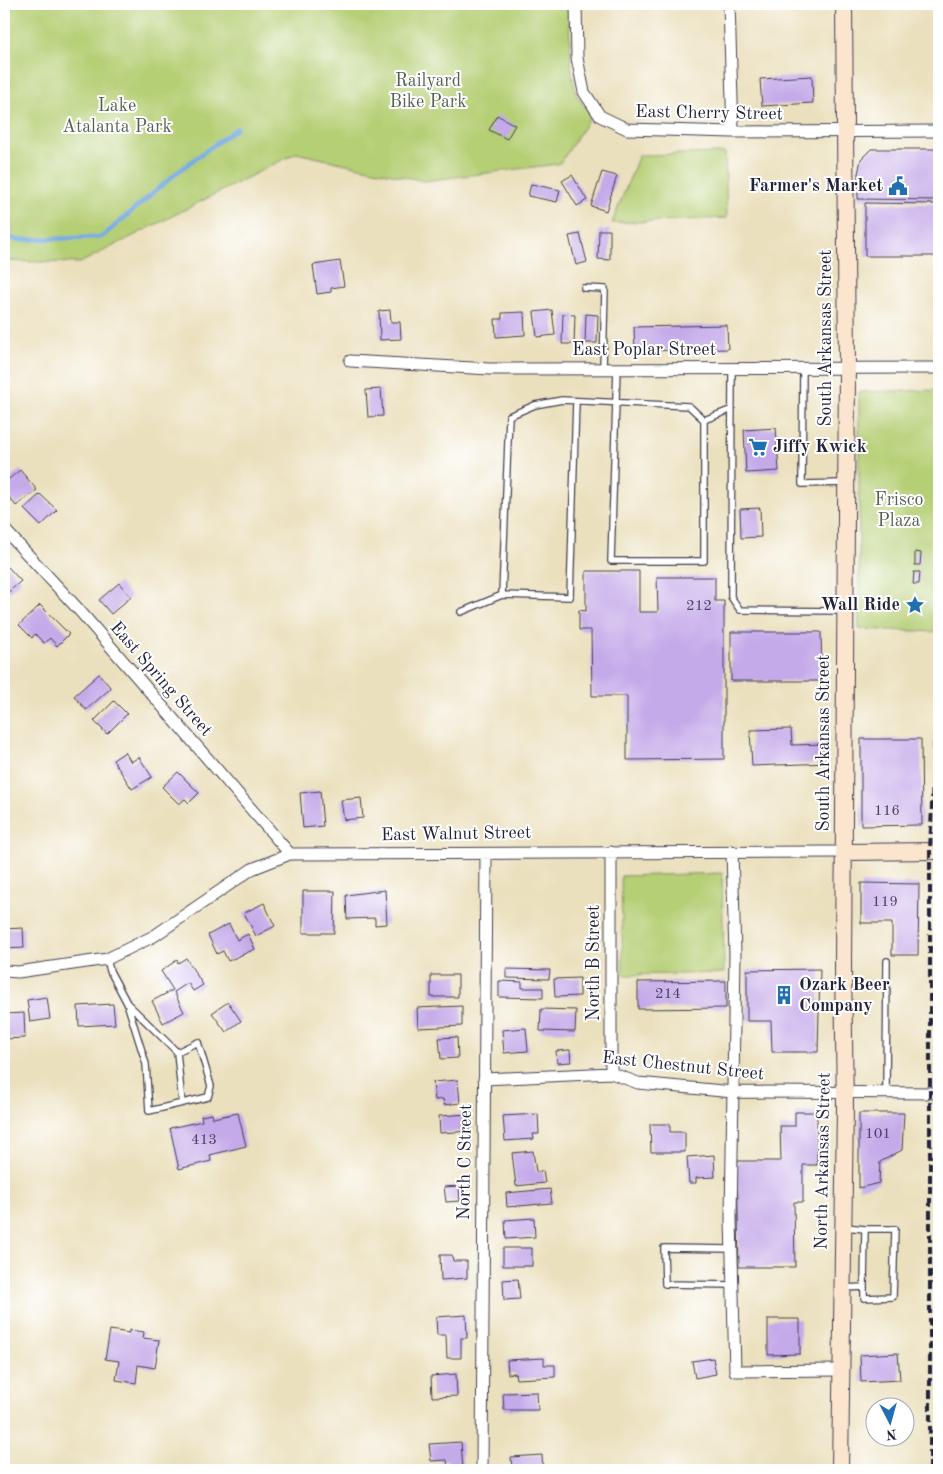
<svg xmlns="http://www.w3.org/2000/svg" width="943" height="1474" viewBox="0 0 943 1474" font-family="'Old Standard TT',serif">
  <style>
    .green { fill: #b5cf75; stroke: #6c7858 }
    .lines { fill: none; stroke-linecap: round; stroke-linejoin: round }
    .stream { stroke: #78abe4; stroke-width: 4.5 }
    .building { fill: #c5aae9 }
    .lane-casing { stroke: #403e4e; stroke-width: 8 }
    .street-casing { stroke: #403e4e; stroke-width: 13 }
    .secondary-casing { stroke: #403e4e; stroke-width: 18 }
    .lane { stroke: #fff; stroke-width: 5.5 }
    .street { stroke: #fff; stroke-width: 11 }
    .secondary { stroke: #fce5cf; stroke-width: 16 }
    .rail { stroke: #22223b; stroke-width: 4; stroke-dasharray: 8 4; stroke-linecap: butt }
    .labels { text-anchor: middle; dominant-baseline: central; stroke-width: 4; stroke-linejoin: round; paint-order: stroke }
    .number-label { font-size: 15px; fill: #4b4466 }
    .park-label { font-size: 18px; fill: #555f4f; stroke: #fff }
    .street-label { font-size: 18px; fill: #22223b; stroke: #fff }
    .poi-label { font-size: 18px; font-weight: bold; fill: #22223b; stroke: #fff; text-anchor: end }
  </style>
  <rect width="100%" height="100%" fill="#fff"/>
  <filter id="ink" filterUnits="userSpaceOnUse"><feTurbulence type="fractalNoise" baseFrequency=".02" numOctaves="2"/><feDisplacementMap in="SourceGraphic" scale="10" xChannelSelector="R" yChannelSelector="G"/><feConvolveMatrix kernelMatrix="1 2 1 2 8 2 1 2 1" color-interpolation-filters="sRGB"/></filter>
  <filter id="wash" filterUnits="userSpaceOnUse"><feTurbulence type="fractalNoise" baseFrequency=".0096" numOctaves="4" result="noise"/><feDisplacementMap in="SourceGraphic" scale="20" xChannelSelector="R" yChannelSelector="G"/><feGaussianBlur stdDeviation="1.12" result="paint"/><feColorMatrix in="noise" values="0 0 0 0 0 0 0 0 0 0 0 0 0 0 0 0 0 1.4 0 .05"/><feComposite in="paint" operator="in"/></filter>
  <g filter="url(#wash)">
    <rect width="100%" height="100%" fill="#ebe0bd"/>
    <path class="green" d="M4 4H568L572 74 576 94 591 116 561 162 557 164 424 181 296 153 80 263 4 261Z
      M725 153 727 218 612 223 639 155Z
      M939 390V632L859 629V392Z
      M722 873 724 973 623 975 621 876Z"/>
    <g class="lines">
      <path class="stream" d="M4 236 18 240 102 237 180 170 237 128"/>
    </g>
    <g id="blocks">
      <path class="building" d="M896 4H918V5L896 6Z
        M812 76 813 103 762 106 760 79Z
        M497 115 515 125 507 139 489 130Z
        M871 149H939V200L858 199V174L861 159Z
        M602 172 617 176 606 211 591 206Z
        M572 175 587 200 577 206 562 181Z
        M531 184 560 190 557 202 528 196Z
        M865 203 939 204V256H865Z
        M599 230H610V260L598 259Z
        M580 234 587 262 576 265 569 236Z
        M340 261 344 286 331 288V292L317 294 313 265Z
        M390 310 391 322H400L401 339 380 340 379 311Z
        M552 310 555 335 537 337 534 312Z
        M524 312 525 335 496 337 495 319H502V313Z
        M563 314 575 315 574 344H562Z
        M586 314 598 315 597 343H585Z
        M727 325 728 349 635 351 634 327Z
        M381 389 383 416 368 417 366 390Z
        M776 428 779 471 746 473 744 430Z
        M20 470 37 490 16 506 6 493 4 495V483Z
        M40 494 57 510 41 526 24 509Z
        M760 508 761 537 741 538 740 509Z
        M915 552 921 553 920 565H915Z
        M8 567 21 581 4 596V571Z
        M586 571H639V612H658L657 577H715V601H724V759L627 760V696H592L591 630H579V610L586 611Z
        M914 572H920L919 584H913Z
        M119 583 131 597 111 614 99 600Z
        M40 605 69 634 57 646 50 638 44 643 35 634 32 638 19 625Z
        M731 632H821L822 681H731Z
        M99 674 111 688 86 710 74 696Z
        M114 701 127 714 107 734 94 721Z
        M791 729 792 745 827 744 828 763 752 766 750 730Z
        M861 739H921L922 825 861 826Z
        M125 752 131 762 139 757 152 777 132 789 113 760Z
        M178 772 199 793 189 803 185 799 179 804 162 787Z
        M320 791 323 826 303 828 300 793Z
        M361 798 363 818 344 820 341 800Z
        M861 883 919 884 918 955H892V923H861Z
        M385 890 387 924 375 925V918L347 919 346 895Z
        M303 891H335L334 933H303Z
        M264 903 275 926 256 936 244 913Z
        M229 924 237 940 248 934 255 949 228 961 223 951 217 954 208 935Z
        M23 928 24 948 4 949V929Z
        M186 958 203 985 193 991 188 983 174 992 184 1012 163 1023 152 1001 173 990 161 971 177 960 178 963Z
        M506 969 550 970 549 979 506 978Z
        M820 969 818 1052H772L771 1021H747V970Z
        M431 975H458V997H431Z
        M580 978V996L555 997 554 979Z
        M499 981 522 982V988H543V998L499 997Z
        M726 981V1008L638 1009V982Z
        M47 997 50 1019 30 1022 27 1000Z
        M228 1002 241 1021 226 1032 212 1013Z
        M113 1004 115 1024 79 1026 78 1006Z
        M462 1006V1026L418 1028 417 1008Z
        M541 1009 576 1010 575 1032 540 1031Z
        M24 1013 25 1038 4 1039V1014Z
        M526 1028 528 1051 504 1053 502 1030Z
        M457 1037 458 1058 441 1059 439 1038Z
        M570 1050 571 1062 557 1063 556 1051Z
        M458 1080 460 1103 444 1105 443 1099 435 1100 433 1082Z
        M795 1112H817V1165H803V1202H794L795 1267H739L737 1161H781L780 1126H795Z
        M238 1113 246 1146 210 1155 211 1161 179 1169 170 1128 202 1121 201 1116 212 1114 213 1118Z
        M859 1113H904L902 1150 880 1162 879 1183 859 1188Z
        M469 1114 470 1131 440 1133 439 1116Z
        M538 1114 539 1134H533L534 1139 505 1141 503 1116Z
        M650 1124H670V1132H685V1152H651Z
        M533 1151 536 1172 543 1171 545 1183 516 1186 512 1153Z
        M714 1155 715 1177 696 1178V1183H689L687 1157Z
        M459 1186 460 1201 446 1202 444 1187Z
        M550 1189 552 1203 507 1207 506 1193Z
        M534 1218 535 1237 506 1239 505 1220Z
        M503 1248H532V1266H503Z
        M440 1255H452L453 1261H467V1278L441 1280Z
        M518 1279 520 1299 504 1300 503 1280Z
        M466 1315 467 1338H461V1358H447L446 1335H437L436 1317Z
        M768 1319H800V1354L768 1355Z
        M110 1330 129 1333V1330L144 1332 143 1338 159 1340 155 1368 138 1365 136 1383 116 1380 119 1361 105 1359Z
        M898 1353 900 1380 861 1382 860 1355Z
        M544 1358V1365H555V1377L516 1379 515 1373 508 1374 507 1360Z
        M713 1358 716 1374 695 1378 692 1361Z
        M456 1374 457 1396 432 1397 431 1376Z
        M537 1392 538 1410H504L503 1393Z
        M461 1442 463 1470H448L447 1460 431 1461 429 1444Z
        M542 1455 543 1470H512L511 1457Z"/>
    </g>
  </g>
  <g filter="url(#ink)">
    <use href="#blocks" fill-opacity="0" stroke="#403e4e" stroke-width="1"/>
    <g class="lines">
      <g class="lane-casing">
        <path id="lane" d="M584 288 605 289 603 368
          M732 368 731 597 740 610 843 611
          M803 368 802 484 844 483
          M576 401 570 597 502 595 509 416 535 405 562 400 689 406 704 420V561H611L617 368
          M704 420 730 410
          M461 612 502 595
          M107 959 110 971 127 1003 146 1064 149 1111 208 1097 211 1086 198 1042 177 1052 127 1003
          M177 1052 182 1103
          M886 1094 887 961
          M732 1249 664 1248 665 1284 733 1285
          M864 1287V1298L893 1297 895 1229H865
          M844 1288 864 1287 865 1229 845 1227"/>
      </g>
      <g class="street-casing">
        <path id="street" d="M576 4 577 58 584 92 600 116 627 129 733 132 939 131
          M729 4 733 132
          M350 361 490 369 939 368
          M4 529 79 610 290 854
          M732 851 735 954 731 1219 735 1371 840 1370
          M611 852V1073
          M4 971 18 972 107 959 154 936 252 869 290 854 844 852
          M484 1079 611 1073 638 1083 733 1092 939 1093
          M482 1470 486 854"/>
      </g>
      <g class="secondary-casing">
        <path id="secondary" d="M844 852 939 851
          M840 1470 845 1107 843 965 847 368 844 4"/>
      </g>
      <use href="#lane" class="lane"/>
      <use href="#street" class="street"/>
      <use href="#secondary" class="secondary"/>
      <path class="rail" d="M936 1438 938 1470
        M930 1470V851L939 638"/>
    </g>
  </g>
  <defs>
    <g id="civic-bare" transform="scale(1.5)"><path d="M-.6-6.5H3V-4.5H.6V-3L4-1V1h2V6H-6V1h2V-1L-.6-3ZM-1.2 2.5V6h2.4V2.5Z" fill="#1f6fb2" stroke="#fff" stroke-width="2.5" paint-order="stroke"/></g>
    <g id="supermarket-bare" transform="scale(1.5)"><path d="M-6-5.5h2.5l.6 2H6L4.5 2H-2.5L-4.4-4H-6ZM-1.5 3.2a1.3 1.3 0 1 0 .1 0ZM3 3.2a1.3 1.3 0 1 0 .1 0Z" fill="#1f6fb2" stroke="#fff" stroke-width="2.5" paint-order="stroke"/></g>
    <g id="sight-bare" transform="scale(1.5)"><path d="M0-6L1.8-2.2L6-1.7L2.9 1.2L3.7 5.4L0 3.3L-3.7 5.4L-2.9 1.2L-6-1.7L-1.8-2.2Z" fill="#1f6fb2" stroke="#fff" stroke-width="2.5" paint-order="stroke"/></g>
    <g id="building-bare" transform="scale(1.5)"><path d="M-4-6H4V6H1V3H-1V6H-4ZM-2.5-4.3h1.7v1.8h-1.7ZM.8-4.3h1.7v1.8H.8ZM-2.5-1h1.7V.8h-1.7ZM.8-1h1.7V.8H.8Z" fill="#1f6fb2" stroke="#fff" stroke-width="2.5" paint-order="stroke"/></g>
  </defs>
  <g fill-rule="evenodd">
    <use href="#civic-bare" x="898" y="186"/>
    <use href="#supermarket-bare" x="758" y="447"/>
    <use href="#sight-bare" x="915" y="605"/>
    <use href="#building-bare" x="784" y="995"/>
  </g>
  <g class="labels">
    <g class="number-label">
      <text x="699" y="606">212</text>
      <text x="887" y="811">116</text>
      <text x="885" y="902">119</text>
      <text x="668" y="994">214</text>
      <text x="878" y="1134">101</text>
      <text x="204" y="1140">413</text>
    </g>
    <g class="park-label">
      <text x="428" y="81">Railyard<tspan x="428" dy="21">Bike Park</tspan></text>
      <text x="117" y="106">Lake<tspan x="117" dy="21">Atalanta Park</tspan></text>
      <text x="899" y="500">Frisco<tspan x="899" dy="21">Plaza</tspan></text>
    </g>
    <g class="street-label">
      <text transform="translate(709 113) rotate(1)">East Cherry Street</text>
      <text transform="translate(826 338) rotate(-90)">South Arkansas Street</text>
      <text x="644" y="350">East Poplar Street</text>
      <text transform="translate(161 679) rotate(49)">East Spring Street</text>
      <text transform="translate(824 743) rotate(-90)">South Arkansas Street</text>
      <text transform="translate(456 834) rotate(-1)">East Walnut Street</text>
      <text transform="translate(594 963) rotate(-90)">North B Street</text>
      <text transform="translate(683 1066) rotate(6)">East Chestnut Street</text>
      <text transform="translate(823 1161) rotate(-89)">North Arkansas Street</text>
      <text transform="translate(465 1162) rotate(-89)">North C Street</text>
    </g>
    <g class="poi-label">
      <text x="883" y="186">Farmer's Market</text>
      <text x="773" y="447" text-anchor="start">Jiffy Kwick</text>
      <text x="900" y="605">Wall Ride</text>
      <text x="799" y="985" text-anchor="start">Ozark Beer<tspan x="799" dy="21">Company</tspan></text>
    </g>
  </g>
  <rect width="943" height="1474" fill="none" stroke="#fff" stroke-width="20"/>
  <g transform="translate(890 1422) rotate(174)"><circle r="24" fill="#ffffff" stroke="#a7a7b1"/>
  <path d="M0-4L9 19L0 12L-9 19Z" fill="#1f6fb2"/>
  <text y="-8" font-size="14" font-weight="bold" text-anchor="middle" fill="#22223b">N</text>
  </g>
</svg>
